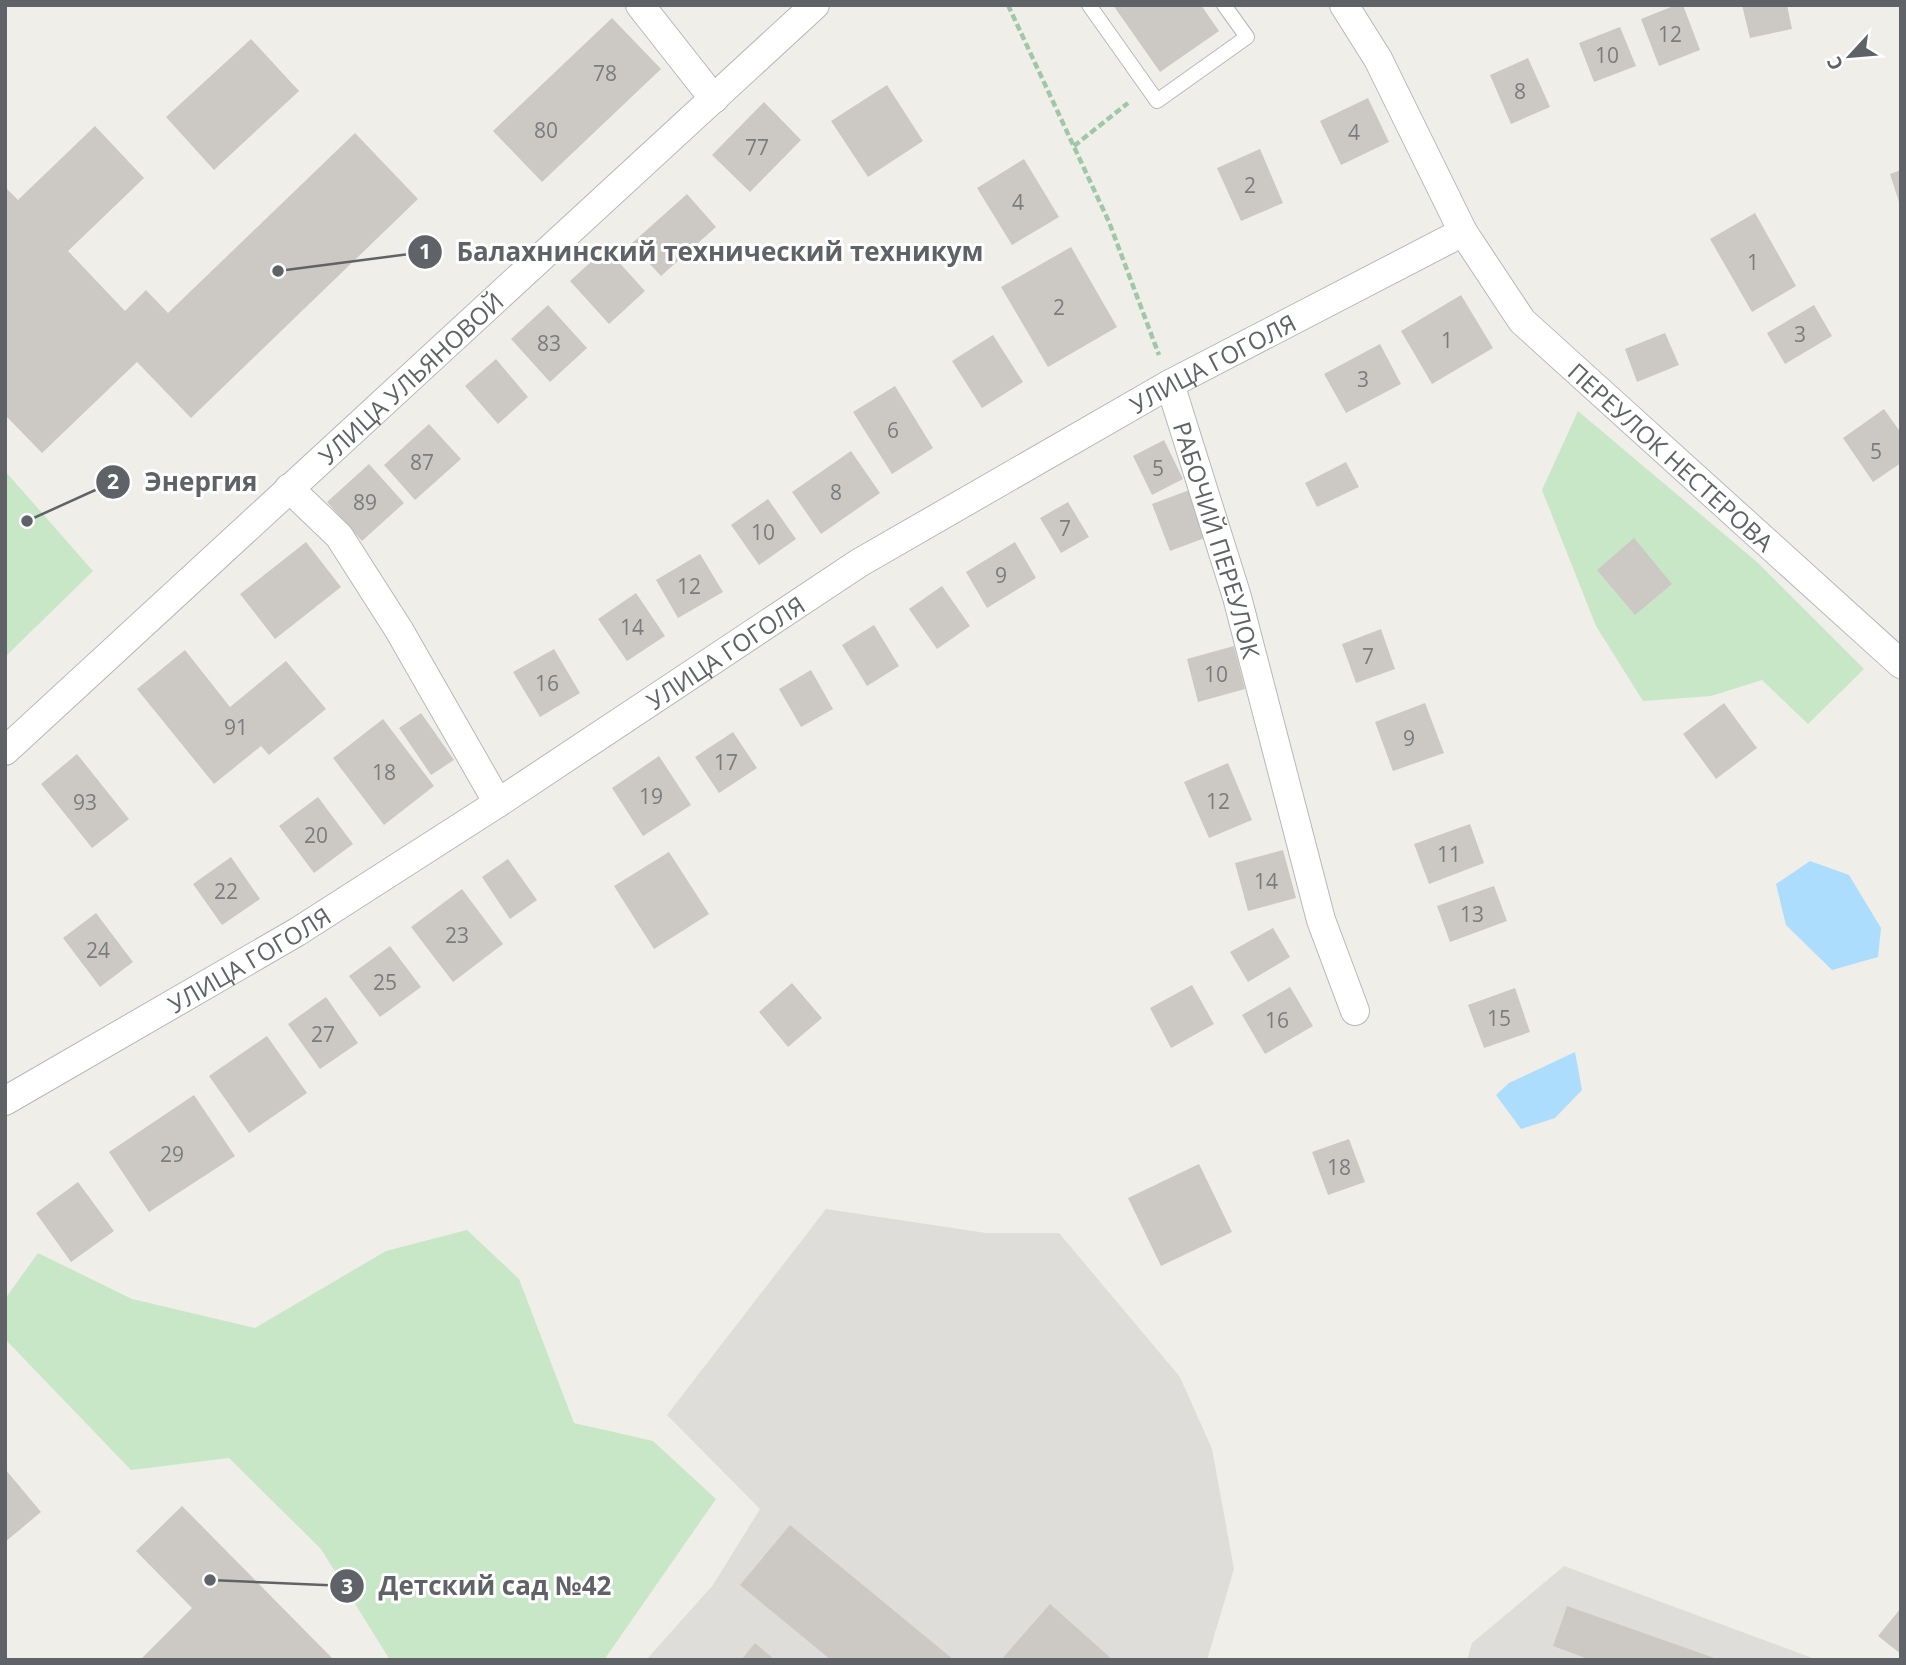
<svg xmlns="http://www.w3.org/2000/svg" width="1906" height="1665" viewBox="0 0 1906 1665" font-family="'Open Sans',sans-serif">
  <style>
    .industrial { fill: #dfddda }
    .green { fill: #c7e7c6 }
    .water { fill: #acddfc }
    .building { fill: #ccc9c4 }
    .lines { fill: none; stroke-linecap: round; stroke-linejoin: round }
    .lane-casing { stroke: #b5b8bc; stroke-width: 16 }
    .street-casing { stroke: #b5b8bc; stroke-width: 30 }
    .path { stroke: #9fc8a8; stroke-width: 4.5; stroke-dasharray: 7 3.5; stroke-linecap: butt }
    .lane { stroke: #fff; stroke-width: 14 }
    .street { stroke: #fff; stroke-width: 28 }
    .labels { text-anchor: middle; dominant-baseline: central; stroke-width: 6; stroke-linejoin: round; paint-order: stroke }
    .number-label { font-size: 21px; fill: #7a7c7e }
    .street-label { font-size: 24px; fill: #5f6367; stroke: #fff }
    .leader { fill: none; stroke: #5f6367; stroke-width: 2.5 }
    .callout-dot { fill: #5f6367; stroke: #fff; stroke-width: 2.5 }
    .mark-label { font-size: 21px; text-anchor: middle; font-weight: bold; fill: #fff }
    .callout-label { font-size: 26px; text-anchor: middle; font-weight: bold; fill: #5f6367; stroke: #fff; stroke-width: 6; stroke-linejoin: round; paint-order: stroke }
  </style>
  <rect width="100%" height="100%" fill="#f0eee8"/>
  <path class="industrial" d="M826 1209 986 1233H1059L1180 1377 1212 1449 1234 1569 1207 1660H646L713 1585 760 1509 667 1415Z
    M1564 1566 1818 1660H1467L1472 1643Z"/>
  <path class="green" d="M1578 411 1757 562 1864 669 1808 724 1762 680 1711 696 1643 701 1596 626 1542 490Z
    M5 471 93 571 5 657Z
    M467 1230 519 1279 574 1423 653 1441 716 1499 604 1660H390L321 1549 229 1458 131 1470 5 1339V1299L38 1253 132 1299 255 1328 386 1251Z"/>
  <path class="water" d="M1810 861 1849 875 1881 928 1878 957 1832 970 1786 925 1776 884Z
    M1575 1052 1582 1090 1555 1118 1521 1129 1496 1095 1509 1083Z"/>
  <path class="building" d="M1113 5H1201L1219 31 1160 72Z
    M1676 5H1683L1700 50 1659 66 1641 19Z
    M1742 5H1787L1792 29 1750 38Z
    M612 18 661 69 542 182 493 131Z
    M1620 27 1636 66 1594 82 1579 43Z
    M251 39 299 91 214 170 166 117Z
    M1528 58 1550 107 1511 124 1490 75Z
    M887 85 923 141 868 177 831 121Z
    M1368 98 1389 142 1341 165 1320 121Z
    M764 102 801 140 750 192 712 155Z
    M95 126 144 178 68 251 125 311 146 290 168 313 355 133 418 199 191 418 137 362 42 453 5 415V187L18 200Z
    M1260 149 1283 203 1241 221 1217 168Z
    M1024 159 1059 217 1012 245 977 188Z
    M1901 170V205H1900L1890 174Z
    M687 194 716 227 661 276 631 244Z
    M1755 213 1796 286 1752 312 1710 239Z
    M1071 247 1117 327 1048 367 1001 287Z
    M606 248 645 291 609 324 570 281Z
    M1461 295 1493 348 1432 384 1401 331Z
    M548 305 587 348 550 382 511 339Z
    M1814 305 1832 336 1785 364 1767 333Z
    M1665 333 1679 365 1637 382 1625 349Z
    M993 335 1023 382 982 408 952 361Z
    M1380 344 1401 384 1346 413 1324 374Z
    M496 359 528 397 498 424 465 386Z
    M895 386 933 448 892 474 853 412Z
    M1884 409 1901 433V463L1873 482 1843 438Z
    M429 424 461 459 415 500 384 465Z
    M1164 440 1183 479 1152 495 1133 456Z
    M851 451 880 493 821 534 792 492Z
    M1346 462 1359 487 1317 507 1305 483Z
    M369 464 404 503 362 541 327 502Z
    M1192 489 1210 536 1170 551 1152 504Z
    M768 499 796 539 759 565 731 525Z
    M1068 502 1089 537 1061 553 1040 518Z
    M1634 538 1672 584 1635 615 1597 570Z
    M306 542 341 587 275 639 240 594Z
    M1015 542 1036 578 987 608 966 572Z
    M700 554 723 592 678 618 656 580Z
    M942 586 970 626 937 649 909 609Z
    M636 593 665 636 627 661 598 619Z
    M874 625 899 666 867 686 842 645Z
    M1381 629 1395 669 1356 683 1342 644Z
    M1234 646 1245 689 1198 702 1187 659Z
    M554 649 580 693 540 717 513 672Z
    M185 650 230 707 286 661 326 709 269 755 261 746 214 784 137 689Z
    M811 670 833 709 801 727 779 689Z
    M1425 703 1444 753 1393 771 1375 722Z
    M1724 703 1757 748 1716 779 1683 734Z
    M421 713 454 760 431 775 399 728Z
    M383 719 434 786 384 825 333 758Z
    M733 732 757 768 719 793 695 757Z
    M77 754 129 819 92 848 41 784Z
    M659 756 691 805 643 836 612 788Z
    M1228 763 1252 820 1209 838 1184 782Z
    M318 797 353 844 314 873 279 826Z
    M1470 824 1484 863 1429 884 1414 844Z
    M1283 850 1296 898 1248 911 1235 863Z
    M669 852 709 914 654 949 614 886Z
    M231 857 260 899 222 925 193 884Z
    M508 859 537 900 510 919 482 877Z
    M1494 886 1507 921 1450 942 1437 906Z
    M462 889 503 944 453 982 411 927Z
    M96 913 133 962 100 987 63 938Z
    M1273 928 1290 957 1248 982 1230 952Z
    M390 946 421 987 380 1017 349 976Z
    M792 983 822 1018 788 1047 759 1012Z
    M1192 985 1214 1024 1171 1048 1150 1008Z
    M1290 987 1313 1026 1265 1054 1242 1015Z
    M1515 988 1530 1032 1484 1048 1468 1005Z
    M326 997 358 1043 320 1069 288 1024Z
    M267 1036 307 1093 249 1133 209 1076Z
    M194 1095 235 1156 149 1212 109 1152Z
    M1349 1139 1365 1182 1328 1195 1312 1152Z
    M1199 1164 1232 1232 1161 1266 1128 1198Z
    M78 1182 114 1231 71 1262 36 1213Z
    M5 1469 41 1512 5 1542Z
    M182 1506 334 1660H140L192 1608 136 1551Z
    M790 1525 954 1660H831L740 1585Z
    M1050 1604 1113 1660H1001Z
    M1567 1606 1717 1659 1716 1660H1591L1553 1646Z
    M1901 1608V1654L1878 1636Z
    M755 1643 775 1660H741Z"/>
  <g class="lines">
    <g class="lane-casing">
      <path id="lane" d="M1089 5 1157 101 1247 37 1224 5"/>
    </g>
    <g class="street-casing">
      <g id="street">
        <path d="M640 5 714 99"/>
        <path id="s1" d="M1344 5 1378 59 1463 232 1522 321 1901 664"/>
        <path id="s2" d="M1170 384 1237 597 1321 920 1355 1011"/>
        <path d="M289 488 339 536 399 630 498 803"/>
        <path id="s3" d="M5 751 815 5"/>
        <path id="s4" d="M5 1101 297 932 498 803 859 563 1170 384 1463 232"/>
      </g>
    </g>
    <path class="path" d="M1008 5 1109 222 1159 355
      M1074 146 1128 103"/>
    <use href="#lane" class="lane"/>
    <use href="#street" class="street"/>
  </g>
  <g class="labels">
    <g class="number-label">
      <text x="1670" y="34">12</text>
      <text x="1607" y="55">10</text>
      <text x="605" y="73">78</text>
      <text x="1520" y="91">8</text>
      <text x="546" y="130">80</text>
      <text x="1354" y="132">4</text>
      <text x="757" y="147">77</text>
      <text x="1250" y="185">2</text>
      <text x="1018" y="202">4</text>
      <text x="1753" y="262">1</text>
      <text x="1059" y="307">2</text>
      <text x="1800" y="334">3</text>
      <text x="1447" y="340">1</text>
      <text x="549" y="343">83</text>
      <text x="1363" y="379">3</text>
      <text x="893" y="430">6</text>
      <text x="1876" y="451">5</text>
      <text x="422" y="462">87</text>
      <text x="1158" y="468">5</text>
      <text x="836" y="492">8</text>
      <text x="365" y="502">89</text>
      <text x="1065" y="528">7</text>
      <text x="763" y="532">10</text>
      <text x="1001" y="575">9</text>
      <text x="689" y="586">12</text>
      <text x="632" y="627">14</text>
      <text x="1368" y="656">7</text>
      <text x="1216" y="674">10</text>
      <text x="547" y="683">16</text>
      <text x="236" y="727">91</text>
      <text x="1409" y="738">9</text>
      <text x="726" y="762">17</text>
      <text x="384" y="772">18</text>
      <text x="651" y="796">19</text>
      <text x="1218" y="801">12</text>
      <text x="85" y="802">93</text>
      <text x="316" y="835">20</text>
      <text x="1449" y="854">11</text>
      <text x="1266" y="881">14</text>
      <text x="226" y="891">22</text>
      <text x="1472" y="914">13</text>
      <text x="457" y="935">23</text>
      <text x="98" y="950">24</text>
      <text x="385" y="982">25</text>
      <text x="1499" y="1018">15</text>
      <text x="1277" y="1020">16</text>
      <text x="323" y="1034">27</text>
      <text x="172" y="1154">29</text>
      <text x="1339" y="1167">18</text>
    </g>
    <g class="street-label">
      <text stroke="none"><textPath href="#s4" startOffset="1416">УЛИЦА ГОГОЛЯ</textPath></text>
      <text stroke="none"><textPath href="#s3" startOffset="551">УЛИЦА УЛЬЯНОВОЙ</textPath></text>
      <text stroke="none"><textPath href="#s1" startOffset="565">ПЕРЕУЛОК НЕСТЕРОВА</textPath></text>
      <text stroke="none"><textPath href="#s2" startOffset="163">РАБОЧИЙ ПЕРЕУЛОК</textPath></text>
      <text stroke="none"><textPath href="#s4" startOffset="849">УЛИЦА ГОГОЛЯ</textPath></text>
      <text stroke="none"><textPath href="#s4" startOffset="282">УЛИЦА ГОГОЛЯ</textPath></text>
    </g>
  </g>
  <path class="leader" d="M278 271L425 252M27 521L113 482M210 1580L347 1586"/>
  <g class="callout-dot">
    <circle cx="278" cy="271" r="7"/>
    <circle cx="27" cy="521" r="7"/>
    <circle cx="210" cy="1580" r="7"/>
    <circle cx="425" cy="252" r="18"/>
    <circle cx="113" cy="482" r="18"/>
    <circle cx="347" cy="1586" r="18"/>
  </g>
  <g class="mark-label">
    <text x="425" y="259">1</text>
    <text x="113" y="489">2</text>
    <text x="347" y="1594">3</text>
  </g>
  <g class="callout-label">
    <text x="720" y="261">Балахнинский технический техникум</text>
    <text x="201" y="491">Энергия</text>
    <text x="495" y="1595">Детский сад №42</text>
  </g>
  <rect width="1906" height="1665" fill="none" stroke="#5f6367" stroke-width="14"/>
  <g transform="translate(1850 56) rotate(244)" stroke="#ffffff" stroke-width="5" paint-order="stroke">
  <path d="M0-5L12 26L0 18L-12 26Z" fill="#5f6367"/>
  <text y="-10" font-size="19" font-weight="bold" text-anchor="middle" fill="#5f6367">С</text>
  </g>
</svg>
